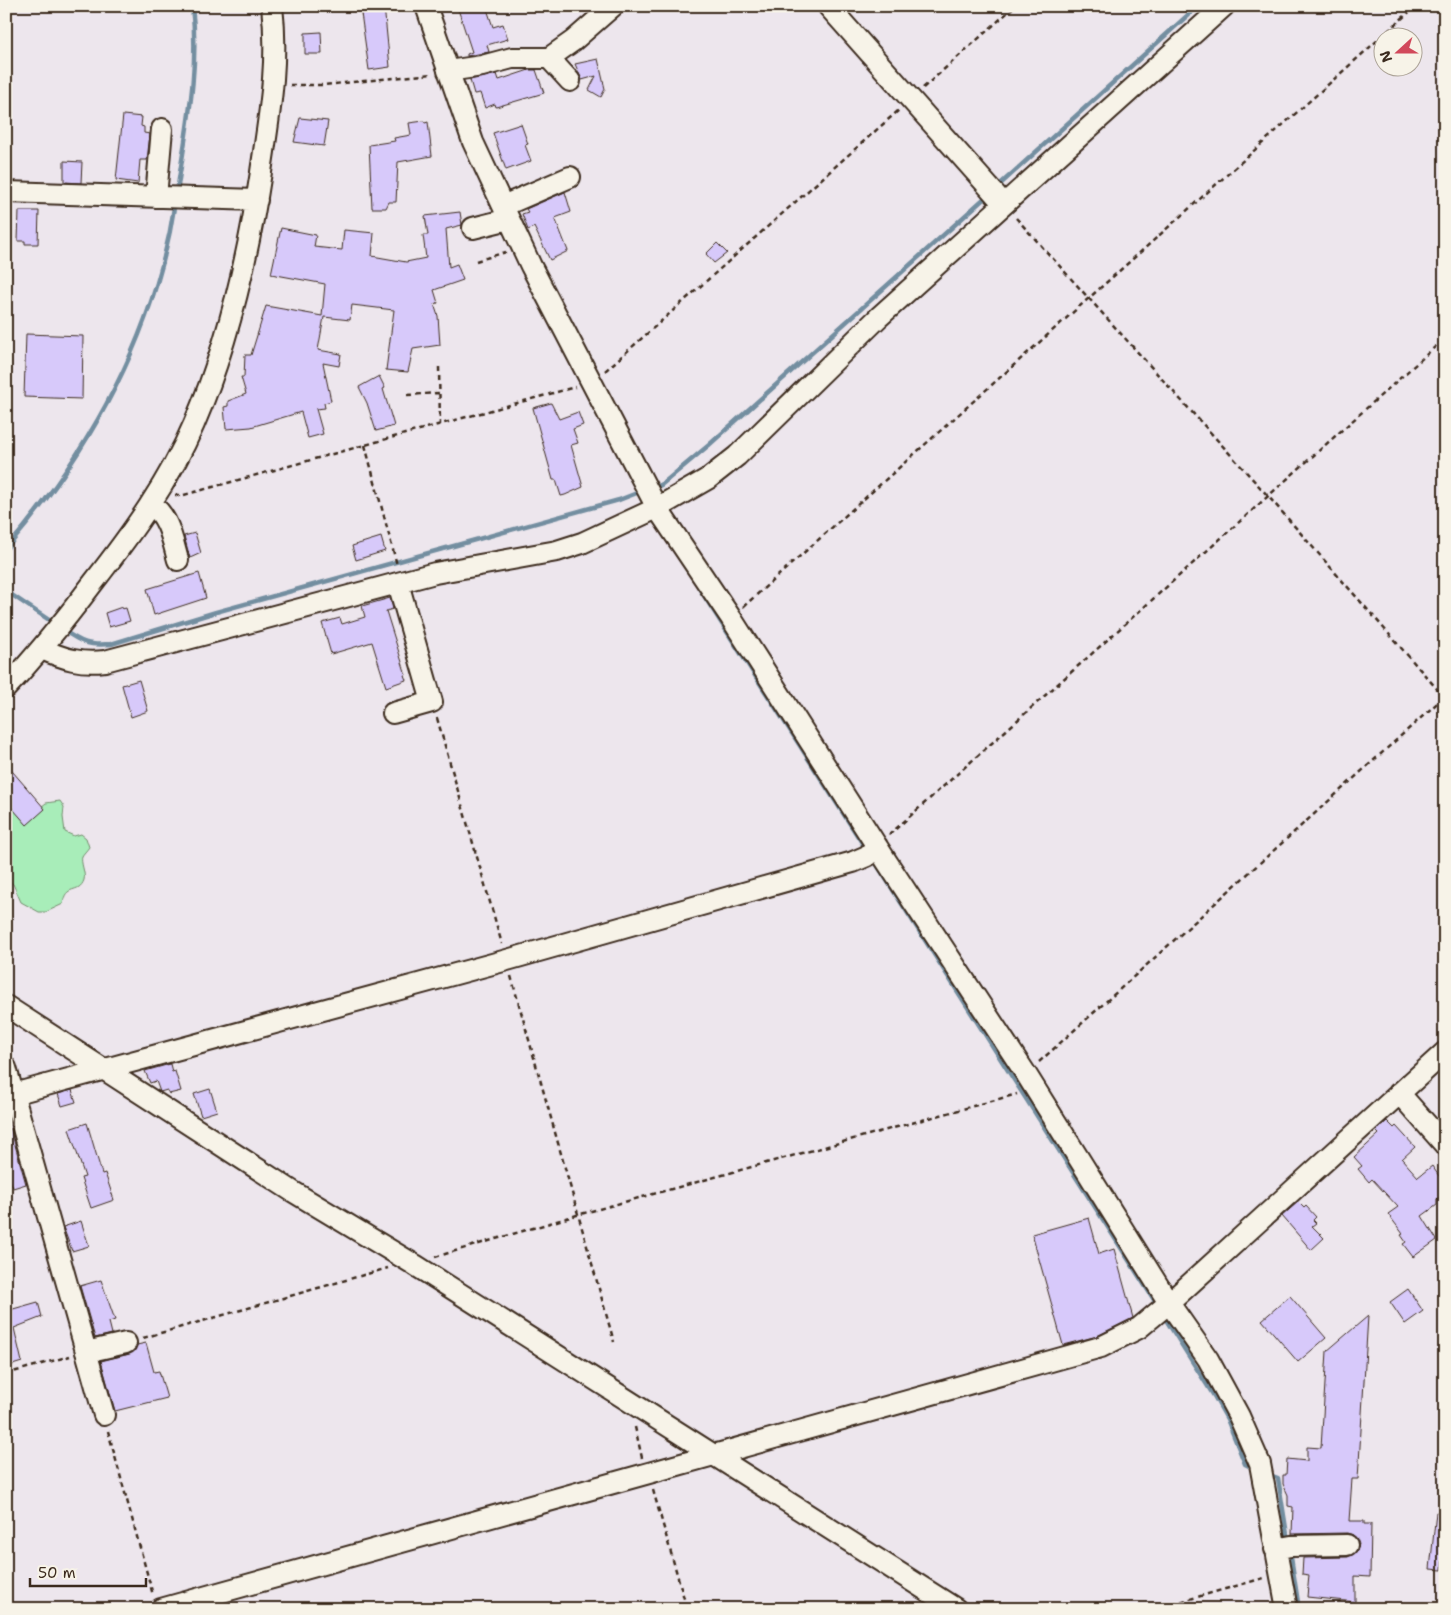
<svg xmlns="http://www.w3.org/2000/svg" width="1451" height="1615" viewBox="0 0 1451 1615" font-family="'Shantell Sans',sans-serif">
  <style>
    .green { fill: #a8edb9; stroke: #728c6c }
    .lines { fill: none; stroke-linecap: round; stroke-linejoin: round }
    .stream { stroke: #738ea0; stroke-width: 4.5 }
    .building { fill: #d7c9fa; stroke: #3b2a1e }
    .minor-casing { stroke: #3b2a1e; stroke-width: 24 }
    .path { stroke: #3b2a1e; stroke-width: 2.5; stroke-dasharray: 5 4; stroke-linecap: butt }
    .minor { stroke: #f7f3e8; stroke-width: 20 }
  </style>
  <rect width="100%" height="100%" fill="#ede6ed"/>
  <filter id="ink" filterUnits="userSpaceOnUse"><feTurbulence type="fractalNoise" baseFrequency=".02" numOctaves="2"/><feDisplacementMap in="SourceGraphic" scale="10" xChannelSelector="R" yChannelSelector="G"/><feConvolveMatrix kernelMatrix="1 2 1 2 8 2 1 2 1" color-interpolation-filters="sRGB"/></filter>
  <g filter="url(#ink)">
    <path class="green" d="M6 796 37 810 46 803 60 801 64 807 63 817 65 832 74 836 81 834 86 838 89 847C87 850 83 854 82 856 80 863 86 873 84 880 79 895 65 883 63 904L46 912H39L21 902 13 884 6 879Z"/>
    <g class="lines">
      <path class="stream" d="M996 188 1198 6
        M177 192C186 131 200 68 192 6
        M652 488 661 485 709 445 988 195
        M6 549C91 450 156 332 175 202
        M699 588 866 849
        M6 591 55 624
        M63 630C82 643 88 646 111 644L216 612 619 500 642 491
        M872 857 1158 1306
        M1163 1315 1214 1396 1227 1419 1245 1464 1255 1469
        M1267 1474 1278 1478 1288 1541
        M1290 1551 1299 1609"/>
    </g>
    <path class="building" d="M360 6H384L390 67 369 70Z
      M457 6H486L493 27 503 24 508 39 487 45 489 52 467 56V54L472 52Z
      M321 32 322 54H305V33Z
      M598 59 605 89 601 97 589 90 596 76 582 80 575 64Z
      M529 70H536L544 93 496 107 495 104 485 108 480 93 474 94 470 80 497 74 499 80Z
      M123 115 142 117 141 126 144 127V133L150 134 147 160H140L138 183 116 180Z
      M300 118 328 121 324 146 294 142Z
      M424 121 425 123 428 122 432 156 398 162 396 202H389L386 208H372L369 145 395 141 394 138 411 135 409 123Z
      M521 124 528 144 525 145 531 161 506 170 493 133Z
      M64 161 82 162 81 183 64 182Z
      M565 192 571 212 555 218 568 251 550 260 534 227 528 230 522 214 528 212 526 209Z
      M19 211H39L38 244H25V241H18Z
      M460 212 462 225 446 229 449 267 457 264 463 280 434 290 438 303 434 304 438 316 440 345 413 349 408 372 386 370 394 310 352 305 350 320 324 317 318 350 341 354 339 366 323 363 331 401 324 403 325 408 316 409 323 434 308 438 301 412 251 427 226 429 224 407 228 406V401L246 394 241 377H244L245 355H251L266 306 322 316 325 284 271 274 281 228 316 235 314 247 342 250 344 230 374 233 372 256 406 262 426 258 423 235H428L425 216Z
      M717 243 727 253 714 263 706 254Z
      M26 334 83 336 82 399 24 397Z
      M379 376 385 388 383 389 394 426 376 431 367 403 359 387Z
      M551 403 559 419 578 412 583 425 573 429 578 443 571 445 583 487 565 495 561 496 556 480H553L533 408Z
      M195 533 201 553 190 558 184 536Z
      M381 537 385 551 356 560 352 546Z
      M199 573 206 598 154 615 147 589Z
      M390 598 393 609 386 611 406 675H404L406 680 386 687 372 642 331 654 322 623 340 618 342 624 365 617 362 606Z
      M122 607V609L126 608 130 621 109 627 105 613Z
      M139 680 148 711 131 717 122 685Z
      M6 764 45 809 27 825 6 801Z
      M170 1064 172 1072 175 1071 181 1091 169 1094 167 1090 160 1092 156 1081 150 1083 145 1071Z
      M210 1089 217 1111 201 1116 194 1094Z
      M72 1090 76 1102 62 1106 58 1094Z
      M6 1113 26 1184 13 1188 6 1168Z
      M1387 1121 1394 1128 1396 1126 1415 1147 1402 1159 1418 1177 1432 1166 1439 1176 1445 1172V1194L1437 1199V1205L1422 1216 1437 1240 1413 1257 1403 1244 1406 1242 1401 1235 1403 1234 1388 1214 1398 1207 1372 1179 1369 1182 1358 1169 1362 1166 1354 1157 1379 1134 1376 1131Z
      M87 1123 102 1174 105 1173 114 1200 91 1208 81 1178 85 1177 69 1129Z
      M1298 1202 1304 1208 1306 1206 1316 1217 1313 1220 1316 1223 1312 1226 1324 1238 1311 1250 1282 1216Z
      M1089 1218 1099 1254 1114 1249 1133 1318 1097 1336 1063 1345 1032 1234Z
      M81 1221 89 1246 72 1251 63 1227Z
      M101 1280 115 1320 109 1322 112 1334 95 1338 80 1286Z
      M1408 1289 1423 1311 1405 1324 1390 1302Z
      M1290 1296 1326 1338 1298 1362 1262 1320Z
      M38 1302 42 1317 14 1328 22 1362 6 1367V1311Z
      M1368 1316 1358 1479H1352L1349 1521H1364V1524H1371L1370 1577 1355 1576V1602L1307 1597 1309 1575 1302 1574 1303 1558 1348 1557 1357 1551 1359 1544 1353 1535 1347 1533 1292 1534 1293 1507 1288 1506V1495L1283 1484V1475H1286L1287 1459 1307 1461V1447L1321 1448 1327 1351Z
      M146 1343 154 1372 159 1371 167 1398 115 1411 101 1361 129 1354 134 1351 137 1345Z
      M1436 1512 1445 1513 1442 1570 1430 1569Z"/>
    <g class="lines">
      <g class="minor-casing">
        <path id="minor" d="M426 6 473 142 531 266 657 508 731 618 887 862 1026 1074 1169 1303 1208 1359 1239 1416 1260 1464 1287 1609
          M828 6 1003 203
          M549 58 570 81
          M448 71 482 66 512 58H549L573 41 613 6
          M6 192 257 200
          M156 197 162 129
          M503 206 570 177
          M473 228 509 219
          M151 504C169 517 172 539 178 560
          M42 649C64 659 81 664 105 661L435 573 557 551 582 543 657 508 709 478 737 456 879 317 1224 6
          M6 688C37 655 65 620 93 583 132 533 169 482 194 424 228 345 248 257 261 172 269 116 279 63 272 6
          M393 713 432 702 398 583
          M6 1006 292 1191 415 1265 956 1609
          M6 1068 104 1415
          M1399 1093 1445 1145
          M6 1096 507 960 853 862 867 856 877 846
          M86 1352 126 1343
          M1275 1549 1291 1546 1347 1545
          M161 1609 1101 1347 1139 1328 1169 1303 1445 1052"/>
      </g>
      <path class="path" d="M290 85H324L432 74
        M923 88 1015 6
        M1016 218 1268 496 1445 698
        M476 261 506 252
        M439 367 440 425
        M605 371 899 110
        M407 395 439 393
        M365 445 397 565
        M175 495H184L575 387
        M743 607 1416 6
        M437 718 502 944
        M889 835 1445 338
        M511 976 614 1342
        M1039 1062 1444 697
        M435 1257 577 1215 1017 1094
        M143 1338 388 1268
        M6 1374 70 1356
        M635 1427 642 1458
        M108 1431 153 1595
        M653 1490 687 1609
        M1155 1609 1264 1578"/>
      <use href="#minor" class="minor"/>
    </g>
  </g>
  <rect width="1451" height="1615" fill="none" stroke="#f7f3e8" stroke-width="25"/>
  <rect x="12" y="12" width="1426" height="1590" fill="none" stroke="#3b2a1e" stroke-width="2" filter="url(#ink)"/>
  <g transform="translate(1398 52) rotate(249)"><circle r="24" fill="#f7f3e8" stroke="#aca397"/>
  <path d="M0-4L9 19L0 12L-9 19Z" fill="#d1495b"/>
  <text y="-8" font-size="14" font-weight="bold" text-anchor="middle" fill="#3b2a1e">N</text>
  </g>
  <path d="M30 1578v8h116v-8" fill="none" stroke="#3b2a1e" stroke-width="2.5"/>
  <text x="38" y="1578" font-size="15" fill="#3b2a1e" stroke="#f7f3e8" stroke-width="4" paint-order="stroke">50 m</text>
</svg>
